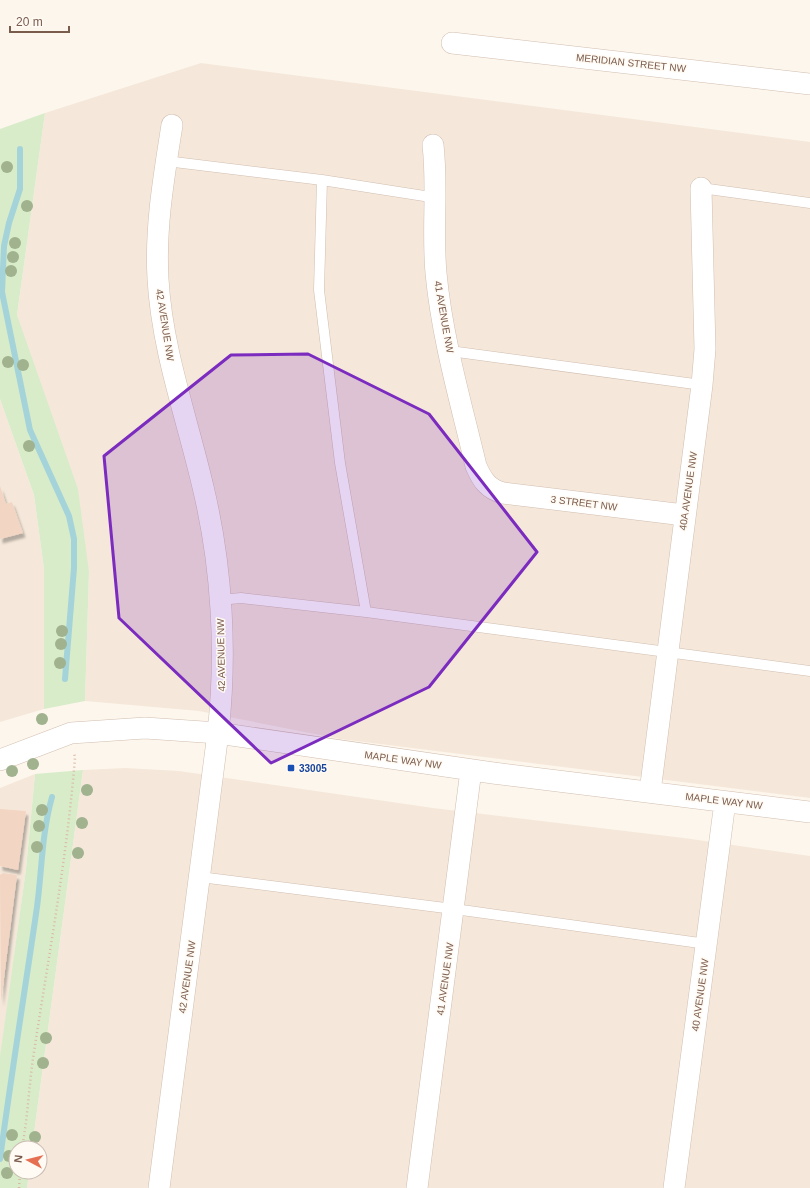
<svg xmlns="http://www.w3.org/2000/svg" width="810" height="1188" viewBox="0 0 810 1188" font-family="Arial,sans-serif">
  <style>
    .residential { fill: #f5e8da }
    .green { fill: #d8ecc9 }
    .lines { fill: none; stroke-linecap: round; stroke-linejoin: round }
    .stream { stroke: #a5d3da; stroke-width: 6 }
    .building { fill: #f3d5c3; filter: url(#shadow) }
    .lane-casing { stroke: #d1beb0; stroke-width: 11 }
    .street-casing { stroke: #d1beb0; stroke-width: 22 }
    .path { stroke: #d9b8a5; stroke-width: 2.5; stroke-dasharray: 1 3; stroke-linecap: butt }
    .lane { stroke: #fff; stroke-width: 10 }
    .street { stroke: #fff; stroke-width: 21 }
    .tree { fill: #a0b28e }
    .marked { fill: #7b2cbf; fill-opacity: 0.2; stroke: #7b2cbf; stroke-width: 3; stroke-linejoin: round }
    .transit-dot { fill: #1a4fb4; stroke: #fffaf3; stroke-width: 1.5 }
    .labels { text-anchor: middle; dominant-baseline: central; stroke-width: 3; stroke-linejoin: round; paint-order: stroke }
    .street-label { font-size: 10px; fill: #7a5c4d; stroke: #fffaf3 }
    .transit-label { font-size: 10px; font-weight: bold; fill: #164399; stroke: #fffaf3; text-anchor: start }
  </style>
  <defs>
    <filter id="shadow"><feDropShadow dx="2.5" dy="4.5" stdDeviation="1" flood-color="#0004"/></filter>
  </defs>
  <rect width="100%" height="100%" fill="#fdf6ec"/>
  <path class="residential" d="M201 63 810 142V798L340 739 199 711 85 701 89 572 17 315 45 113Z
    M0 399 34 495 44 569V709L0 722Z
    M125 768 179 771 433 808 684 838 810 856V1188H27L29 1172H40V1148H32L83 770Z
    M35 774 26 869 0 1060V788Z"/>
  <path class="green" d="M45 113 17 315 78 489 89 572 85 701 44 709V569L34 495 0 399V129Z
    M83 770 32 1148H16V1172H29L27 1188H0V1056L26 869 35 774Z"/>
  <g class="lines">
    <path class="stream" d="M20 149V189L9 223 4 246 2 292 30 430 69 516 74 539V568L65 679
      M0 1159C11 1077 24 996 36 914 42 875 41 836 52 797"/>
  </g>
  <path class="building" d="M0 486 6 504 12 502 23 533 0 539Z
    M0 809 26 811 18 870 0 866Z
    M3 873 17 875 1 1002 0 875Z"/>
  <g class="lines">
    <g class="lane-casing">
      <path id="lane" d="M166 161 322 180 437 198
        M322 180 319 290 340 463 366 612
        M701 188 810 203
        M450 351 702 385
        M219 600 241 598 366 612 810 671
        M200 877 469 911 707 944"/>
    </g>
    <g class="street-casing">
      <path id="street" d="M452 43 810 84
        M433 145C438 188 432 230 436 273 442 338 461 403 476 466 482 480 488 489 503 493L684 515
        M0 760 71 733 145 728 218 733 493 773 810 812
        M650 792 702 385 705 349 701 188
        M159 1188 218 733C227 652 222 566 203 487 187 418 162 350 158 279 155 227 164 176 172 125
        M417 1188 471 770
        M674 1188 725 802"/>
    </g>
    <path class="path" d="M22 1148C28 1116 29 1084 34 1052 49 954 67 857 75 758L74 752
      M19 1188 20 1172"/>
    <use href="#lane" class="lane"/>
    <use href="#street" class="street"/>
  </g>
  <g class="tree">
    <circle cx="7" cy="167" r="6"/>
    <circle cx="27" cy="206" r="6"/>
    <circle cx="15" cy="243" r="6"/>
    <circle cx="13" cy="257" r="6"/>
    <circle cx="11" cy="271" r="6"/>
    <circle cx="8" cy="362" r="6"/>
    <circle cx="23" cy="365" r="6"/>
    <circle cx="29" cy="446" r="6"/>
    <circle cx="62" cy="631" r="6"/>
    <circle cx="61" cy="644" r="6"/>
    <circle cx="60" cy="663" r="6"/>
    <circle cx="42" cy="719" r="6"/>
    <circle cx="33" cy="764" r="6"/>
    <circle cx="12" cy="771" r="6"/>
    <circle cx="87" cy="790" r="6"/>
    <circle cx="42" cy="810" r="6"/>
    <circle cx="82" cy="823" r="6"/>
    <circle cx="39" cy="826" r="6"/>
    <circle cx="37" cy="847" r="6"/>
    <circle cx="78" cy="853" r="6"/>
    <circle cx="46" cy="1038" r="6"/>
    <circle cx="43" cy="1063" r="6"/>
    <circle cx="12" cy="1135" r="6"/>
    <circle cx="35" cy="1137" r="6"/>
    <circle cx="9" cy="1156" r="6"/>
    <circle cx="7" cy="1173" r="6"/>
  </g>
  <path class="marked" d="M308 354 429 414 537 552 429 687 271 763 119 618 104 456 231 355Z"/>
  <rect class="transit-dot" x="287" y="764" width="8" height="8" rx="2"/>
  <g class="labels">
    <g class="street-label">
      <text transform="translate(631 63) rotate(6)">MERIDIAN STREET NW</text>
      <text transform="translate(444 317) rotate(80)">41 AVENUE NW</text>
      <text transform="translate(165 325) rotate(81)">42 AVENUE NW</text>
      <text transform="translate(688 491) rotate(-82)">40A AVENUE NW</text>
      <text transform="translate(584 503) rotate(7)">3 STREET NW</text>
      <text transform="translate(221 655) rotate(-91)">42 AVENUE NW</text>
      <text transform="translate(403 760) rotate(8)">MAPLE WAY NW</text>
      <text transform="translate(724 801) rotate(7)">MAPLE WAY NW</text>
      <text transform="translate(187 977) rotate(-82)">42 AVENUE NW</text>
      <text transform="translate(445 979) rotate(-82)">41 AVENUE NW</text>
      <text transform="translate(700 995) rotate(-82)">40 AVENUE NW</text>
    </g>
    <g class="transit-label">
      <text x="299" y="768">33005</text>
    </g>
  </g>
  <g transform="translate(28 1160) rotate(277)"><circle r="19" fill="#fffaf3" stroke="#cabbb1"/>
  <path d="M0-3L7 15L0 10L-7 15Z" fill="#e76f51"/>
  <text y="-6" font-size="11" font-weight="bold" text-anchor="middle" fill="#7a5c4d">N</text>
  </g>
  <path d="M10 26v6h59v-6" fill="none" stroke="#7a5c4d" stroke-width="2"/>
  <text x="16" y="26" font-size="12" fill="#7a5c4d" stroke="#fffaf3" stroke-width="3" paint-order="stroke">20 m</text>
</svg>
